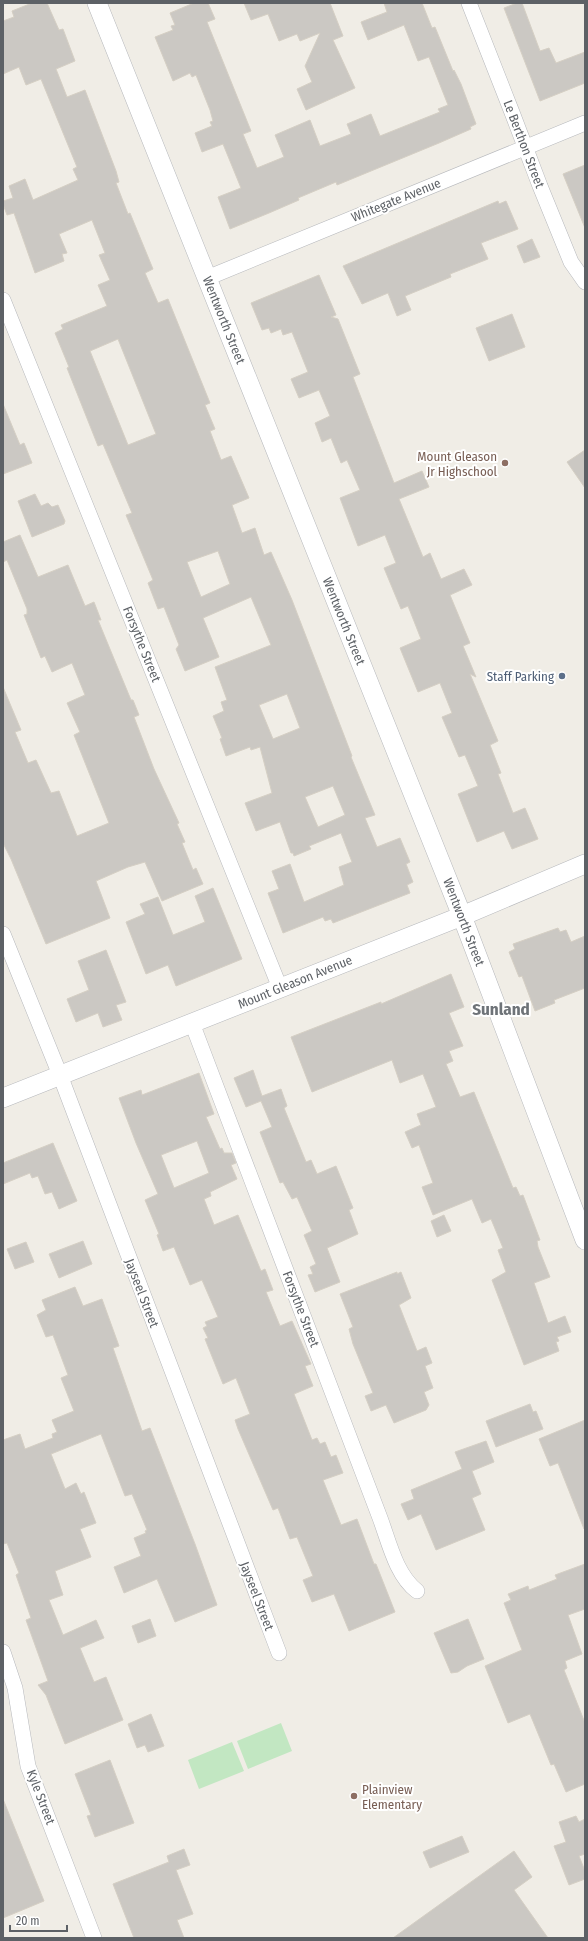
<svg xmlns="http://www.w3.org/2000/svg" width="588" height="1941" viewBox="0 0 588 1941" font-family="'Fira Sans Condensed',sans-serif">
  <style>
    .green { fill: #c2e7c2 }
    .building { fill: #cbc8c3; stroke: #d5cfc4; fill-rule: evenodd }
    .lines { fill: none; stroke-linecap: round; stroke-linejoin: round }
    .minor-casing { stroke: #b6b8bc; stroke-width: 16 }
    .tertiary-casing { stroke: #b6b8bc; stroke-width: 20 }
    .minor { stroke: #fff; stroke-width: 15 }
    .tertiary { stroke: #fff; stroke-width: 19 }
    .education-dot { fill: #8d6e63; stroke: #fff; stroke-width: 1.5 }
    .service-dot { fill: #5c6f8a; stroke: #fff; stroke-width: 1.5 }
    .labels { text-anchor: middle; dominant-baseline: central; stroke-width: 4; stroke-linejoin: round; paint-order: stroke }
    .street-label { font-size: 13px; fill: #5d6166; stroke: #fff }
    .education-label { font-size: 13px; fill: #785e54; stroke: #fff; text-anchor: end }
    .service-label { font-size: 13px; fill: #4e5e75; stroke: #fff; text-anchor: end }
    .district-label { font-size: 17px; font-weight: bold; fill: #6e7378; stroke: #fff }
  </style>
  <rect width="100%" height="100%" fill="#f0ede6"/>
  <path class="green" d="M281 1723 292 1751 248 1769 237 1741Z
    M232 1742 244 1771 199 1789 188 1760Z"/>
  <path class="building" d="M32 3H47L59 30 63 29 75 61 56 69 67 97 85 90 116 171 119 182 116 183 128 214 130 213 153 269 145 273 158 303 168 299 210 403 205 405 215 429 210 431 221 460 231 456 249 498 232 505 242 533 255 528 264 555 271 552 292 600 352 756 351 757 375 815 365 818 377 847 400 838 410 862 406 864 413 882 407 885 410 893 333 923 331 919 325 921 323 917 283 933 268 893 279 889 272 871 290 864 304 902 344 885 339 867 352 862 341 833 309 846 311 849 294 856 293 853H291L280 822 256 831 245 803 272 793 260 747 251 750 250 747 226 756 220 739 222 738 213 716 224 711 221 702 227 700 215 667 271 645 251 597 203 618 219 657 185 671 176 649 179 645 164 607 158 609 148 583 153 580 126 515 132 513 103 444 98 446 67 368 69 367 55 333 63 329 61 325 107 306 98 285 110 280 99 255 105 253 92 220 59 234 67 253 62 254 64 261 35 273 14 213 7 215 3 204V201L13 198 9 186 25 179 33 200 78 180 73 169 77 167 41 79 26 85 19 67 3 74V21L14 17 12 11ZM118 339 156 434 128 445 90 351ZM218 551 230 584 201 597 187 562ZM287 694 300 728 273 739 259 705ZM333 786 345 815 318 827 305 797Z
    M194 3H208L215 19 207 22 251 131 243 134 257 168 284 157 275 135 310 120 320 146 351 134 347 124 371 114 380 136 440 112 438 109 448 105 429 57 418 61 404 25 368 40 361 22 387 12 384 3H422L432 28 435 27 453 71 454 70 461 84 476 124 470 127 471 129 439 143 337 185 336 182 298 198 299 200 269 213 230 229 218 197 241 188 223 144 202 152 195 133 212 126 210 122 213 121 210 110 196 75 192 77 190 73 173 81 155 37 173 30 171 26 175 25 170 13Z
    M244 3H330L343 36 333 40 355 88 306 110 297 89 312 82 305 66 320 33 300 41 297 34 279 41 268 14 251 20Z
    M517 3H522L540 51 549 48 556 63 585 52V83L540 101 504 8Z
    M585 165V228L563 174Z
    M498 201 499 204 506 201 518 229 481 243 488 259 450 274 451 277 405 296 411 310 397 316 388 293 362 304 343 266Z
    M532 239 540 257 524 263 517 246Z
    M319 275 336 315 331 317 338 319 360 374 353 377 394 483 422 471 429 487 399 499 423 557 430 553 441 579 464 569 472 585 450 595 470 643 463 646 476 677 470 674 498 741 490 745 501 773 498 774 513 813 525 808 538 839 512 849 504 831 477 842 458 794 478 786 465 755 459 757 442 717 452 713 440 683 418 692 400 648 421 639 408 606 401 609 384 568 396 563 385 535 358 546 340 498 360 490 347 460 341 463 331 438 322 442 315 423 330 416 319 390 299 398 291 379 308 372 292 332 283 335 281 329 271 333 269 328 262 330 251 303Z
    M512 314 525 347 489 361 476 328Z
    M3 404 20 445 24 443 32 463 3 474Z
    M585 450V488L567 462Z
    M35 494 41 506 48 503 52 507 58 505 65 521 64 524 32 537 18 501Z
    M20 535 38 577 68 565 85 606 94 602 101 620H98L131 700H133L139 715 134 717 154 769 179 823 177 824 185 842 182 843 193 870 196 868 203 884 162 901 145 862 128 867 96 881 110 918 46 944 11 859 3 843V687L21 730 15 732 28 763 36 760 51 793 59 791 77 836 109 823 74 735 80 732 67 703 85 695 72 663 52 672 45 656 41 658 24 615 27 614V609L7 560 3 562V542Z
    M213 888 242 959 176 986 168 965 146 974 126 922 145 914 140 904 158 897 173 935 205 922 195 896Z
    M558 928 560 932 566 930 571 942 585 936V988L554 1000 555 1003 535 1011 522 976 519 977 509 952 515 949 513 944Z
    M106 950 126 1002 116 1005 122 1020 103 1027 98 1013 76 1022 67 999 89 990 78 961Z
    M451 974 464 1007 449 1013 463 1046 449 1051 453 1061 446 1064 460 1097 474 1092 513 1188 516 1187 520 1196 523 1195 540 1240 537 1241 538 1247 550 1277 534 1283 548 1323 565 1316 571 1332 557 1337 559 1341 556 1342 559 1351 524 1365 492 1280 506 1272 498 1250 503 1248 491 1219 482 1223 472 1199 433 1215 422 1187 433 1183 419 1145 412 1148 405 1132 421 1125 417 1114 436 1107 423 1074 400 1083 392 1060 312 1092 291 1037 381 1002V1004Z
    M253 1070 262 1096 281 1089 287 1106 284 1108 306 1162 311 1160 317 1174 336 1166 353 1208 349 1210 358 1234 327 1248 340 1282 315 1292 308 1275 313 1274 310 1267 316 1264 304 1235 312 1231 297 1197 292 1199 283 1182 280 1183 260 1132 272 1127 261 1101 246 1107 234 1078Z
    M199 1073 214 1114 206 1117 220 1149 222 1148 224 1153H232L236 1163 231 1165 237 1179 210 1192 211 1196 204 1199 214 1225 238 1215 261 1271 265 1269 273 1290 266 1292 280 1326 292 1321 311 1364 305 1366 313 1386 294 1394 312 1440 317 1438 320 1444 325 1442 331 1457 336 1455 343 1473 323 1480 341 1525 357 1519 374 1564H376L395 1612 349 1631 334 1594 312 1602 303 1580 313 1576 297 1537 290 1539 278 1508 273 1510 238 1429 235 1420 250 1414 236 1378 223 1384 205 1339 208 1338 203 1328 207 1326 205 1322 218 1317 202 1280 190 1285 174 1247 163 1251 157 1235 159 1234 145 1200 158 1194 136 1143 119 1098 141 1090 142 1095ZM197 1141 209 1173 174 1188 161 1155Z
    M53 1143 77 1201 59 1209 52 1192 45 1194 38 1176 32 1178 30 1173 3 1184V1163Z
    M444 1215 451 1231 437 1237 431 1221Z
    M83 1241 92 1264 59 1278 49 1254Z
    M26 1242 34 1262 15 1269 7 1249Z
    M397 1272V1274L401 1272 411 1298 399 1305 417 1351 426 1347 432 1363 425 1366 433 1388 424 1392 429 1405 426 1410 394 1423 386 1405 371 1411 365 1396 373 1393 353 1344 349 1329 353 1327 340 1294Z
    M75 1287 83 1306 102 1299 119 1346 113 1348 142 1431 150 1428 195 1544 217 1605 175 1622 157 1579 124 1593 114 1567 141 1556 134 1538 146 1533 145 1531 147 1530 132 1494 125 1496 101 1434 51 1454 65 1489 76 1483 81 1494 84 1492 96 1523 80 1529 91 1557 55 1571 63 1595 49 1600 63 1635 96 1620 104 1638 80 1648 94 1682 106 1677 123 1720 65 1744 46 1695 38 1685 48 1681 26 1620 31 1618 16 1575 19 1573 7 1543 3 1544V1440L20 1434 25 1449 53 1438 52 1434 57 1432 52 1420 74 1411 61 1378 68 1375 53 1335 46 1337 37 1315 46 1310 42 1300Z
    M530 1404 533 1412 536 1411 543 1429 496 1447 486 1421Z
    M585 1420V1529H584L558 1463 550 1466 539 1439Z
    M486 1441 494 1462 472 1471 481 1494 472 1498 485 1530 436 1550 421 1514 408 1520 401 1504 414 1499 411 1490 462 1469 455 1452Z
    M585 1564V1609L568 1615 582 1654 565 1661 567 1668 564 1670 585 1723V1784L566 1792 554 1764 551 1765 530 1714 508 1723 485 1666 522 1650 504 1603 511 1600 508 1594 528 1586 529 1590 557 1579 555 1575Z
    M150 1619 156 1636 138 1643 132 1626Z
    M468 1619 484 1659 467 1666 458 1672 451 1673 434 1633Z
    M151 1714 164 1746 148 1752 145 1745 137 1748 128 1724Z
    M110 1760 134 1823 95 1837 87 1816 91 1815 75 1774Z
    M3 1799 44 1901 3 1918Z
    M576 1816 579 1822 585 1819V1854L579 1856 585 1871V1879L569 1885 554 1846 566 1842 559 1822Z
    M462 1836 469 1852 430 1868 423 1852Z
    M184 1849 190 1865 176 1870 193 1914 177 1920 184 1938H134L113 1884 169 1862 167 1856Z
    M514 1851 532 1877 514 1890 548 1938H393Z"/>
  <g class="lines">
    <g class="minor-casing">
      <path id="minor" d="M469 3 513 115 540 186 571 262 585 282
        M207 278 585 123
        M3 300 280 988
        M3 934 60 1075 279 1653
        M192 1023 380 1518C389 1542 396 1575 417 1591
        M3 1652 15 1688 28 1766 94 1938"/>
    </g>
    <g class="tertiary-casing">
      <path id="tertiary" d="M97 3 462 916 585 1240
        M3 1098 462 916 585 864"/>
    </g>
    <use href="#minor" class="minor"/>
    <use href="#tertiary" class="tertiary"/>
  </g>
  <g class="education-dot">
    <circle cx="505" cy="463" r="4"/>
    <circle cx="354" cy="1796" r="4"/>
  </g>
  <circle class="service-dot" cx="562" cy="676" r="4"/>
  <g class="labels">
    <g class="street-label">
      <text transform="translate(524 144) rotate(69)">Le Berthon Street</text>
      <text transform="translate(396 200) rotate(-22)">Whitegate Avenue</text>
      <text transform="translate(224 320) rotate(68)">Wentworth Street</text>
      <text transform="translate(344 621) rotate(68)">Wentworth Street</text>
      <text transform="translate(142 644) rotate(68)">Forsythe Street</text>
      <text transform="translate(464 922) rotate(69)">Wentworth Street</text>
      <text transform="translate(295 982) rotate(-22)">Mount Gleason Avenue</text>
      <text transform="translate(142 1293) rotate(69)">Jayseel Street</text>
      <text transform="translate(301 1309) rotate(69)">Forsythe Street</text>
      <text transform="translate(257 1596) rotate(69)">Jayseel Street</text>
      <text transform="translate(41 1797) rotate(69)">Kyle Street</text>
    </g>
    <g class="education-label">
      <text x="497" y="456">Mount Gleason<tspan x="497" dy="15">Jr Highschool</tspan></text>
      <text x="362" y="1789" text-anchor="start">Plainview<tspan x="362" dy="15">Elementary</tspan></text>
    </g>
    <g class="service-label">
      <text x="554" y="676">Staff Parking</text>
    </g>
    <g class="district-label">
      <text x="501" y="1009">Sunland</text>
    </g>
  </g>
  <rect width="588" height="1941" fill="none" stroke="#5d6166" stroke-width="8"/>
  <path d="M10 1925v6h57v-6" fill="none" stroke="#5d6166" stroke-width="2"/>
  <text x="16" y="1925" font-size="12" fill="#5d6166" stroke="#ffffff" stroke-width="3" paint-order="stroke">20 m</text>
</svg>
